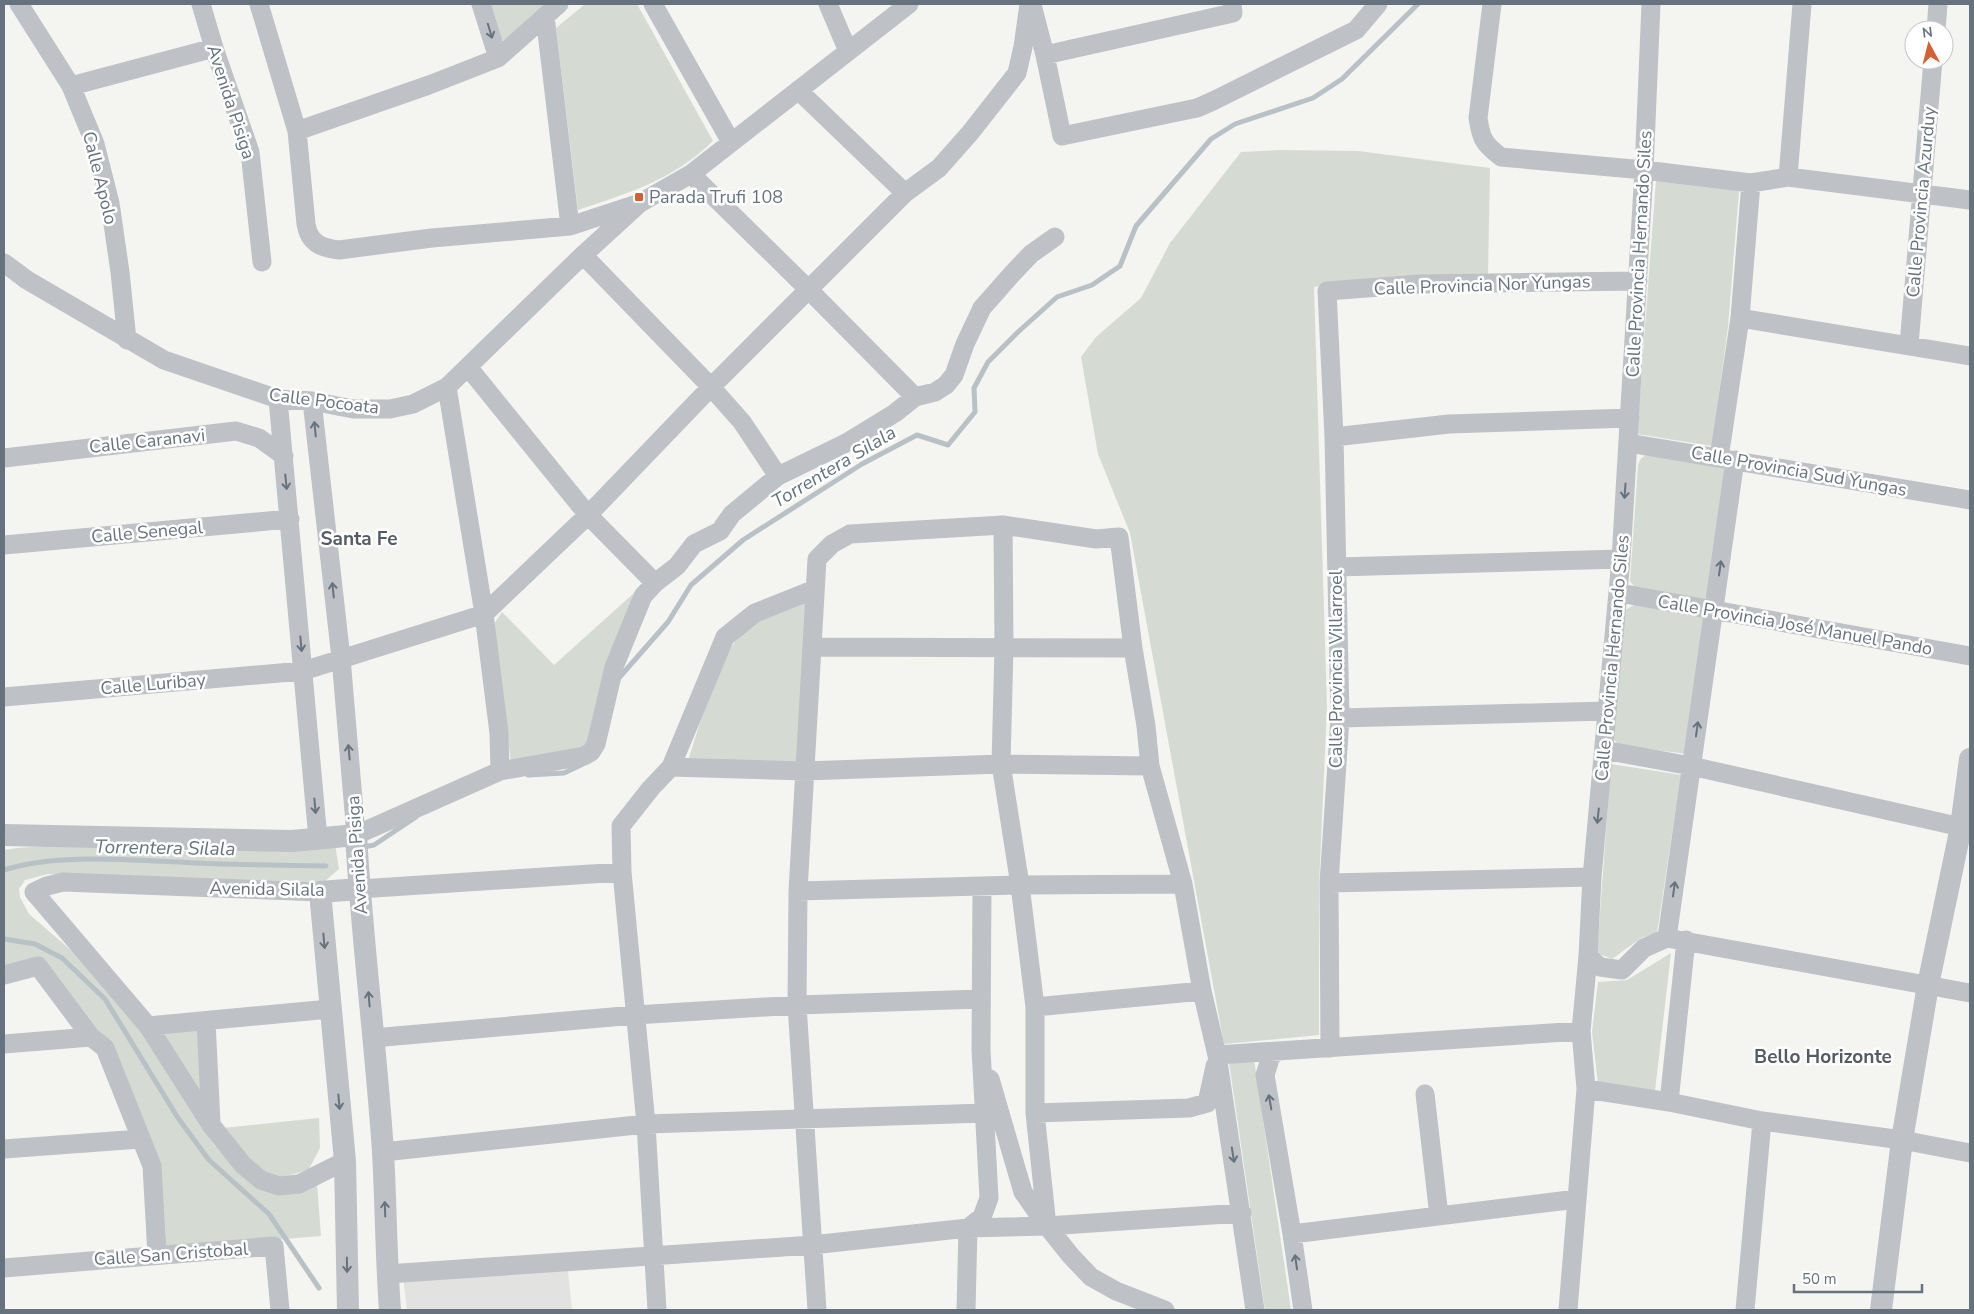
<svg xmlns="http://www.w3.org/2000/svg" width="1974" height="1314" viewBox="0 0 1974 1314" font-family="'Nunito Sans',sans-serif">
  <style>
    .built { fill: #e2e3e1 }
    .green { fill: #d5dbd2 }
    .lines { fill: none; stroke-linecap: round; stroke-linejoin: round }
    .stream { stroke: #b8c1c6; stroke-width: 5 }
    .minor { stroke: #bec1c5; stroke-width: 19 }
    .tertiary { stroke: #bec1c5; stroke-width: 22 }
    .oneway { stroke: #66737f }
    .poi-dot { fill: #d45f31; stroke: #fff; stroke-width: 2 }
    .labels { text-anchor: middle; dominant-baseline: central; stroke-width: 5; stroke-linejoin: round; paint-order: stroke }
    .street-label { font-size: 18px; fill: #66737f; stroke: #fff }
    .poi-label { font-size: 18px; fill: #66737f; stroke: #fff; text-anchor: start }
    .water-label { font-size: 19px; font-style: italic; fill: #62747c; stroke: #fff }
    .neighbourhood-label { font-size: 19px; font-weight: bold; fill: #535c65; stroke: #fff }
  </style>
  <rect width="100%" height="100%" fill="#f4f4f1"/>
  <path class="built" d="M567 1261 572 1310H407L403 1277Z"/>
  <path class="green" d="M488 4H549L507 41 499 39Z
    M585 4H637L713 141C671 181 631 192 578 210L556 28Z
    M1280 150 1358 151 1490 168 1488 274 1376 278 1314 287 1327 707 1319 886V1035L1224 1044 1130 533 1098 454 1081 357 1096 337 1141 298 1170 243 1241 152Z
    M1656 180 1739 191 1728 327 1712 446 1637 434Z
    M1645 455 1723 467 1726 471 1708 597 1704 599 1636 589 1630 581 1638 465 1640 460Z
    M634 593 591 737 581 749 511 763 494 624 502 612 554 665Z
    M803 602 810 607 798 763 689 758C703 717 718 645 756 621 769 612 788 608 803 602Z
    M1634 605 1706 617 1688 754 1621 746 1614 740 1612 734 1625 610Z
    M1611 764 1681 775 1657 933 1641 938 1612 959 1597 953Z
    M335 844 339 869 324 882 310 886 48 874 25 880 19 889 20 897 29 914 88 965 123 1004 214 1145 257 1187 285 1195 317 1184 321 1236 162 1249 159 1163 101 1035 48 966H4V850C57 841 121 850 175 851 228 853 282 849 335 844Z
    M1671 953 1655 1091 1598 1084 1592 1032 1598 982 1627 980Z
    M198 1029 203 1099 162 1033Z
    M1254 1059 1291 1310H1265L1229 1062Z
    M319 1118 320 1148 309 1169C297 1173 284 1179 271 1175 253 1170 235 1142 223 1128Z"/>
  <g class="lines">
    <path class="stream" d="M618 679 668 622 691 585 743 540 862 464 917 435 948 445 975 412 974 388 988 362 1018 332 1057 297 1092 285 1120 266 1136 226 1211 139 1235 124 1313 98 1342 79 1418 4
      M528 775 564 773 583 764
      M363 847 374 845 416 817
      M4 870C59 852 138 861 197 863 240 865 283 865 326 866
      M4 939 35 944 62 958 105 999 178 1118 209 1160 269 1214 319 1288"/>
    <path class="minor" d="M19 4 71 86 95 144 110 203 120 272 127 340
      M201 4 214 48 250 152 262 262
      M259 4 297 131 306 224C309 243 321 248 339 250L432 238 570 226 634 205
      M481 4 498 58
      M653 4 731 142
      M828 4 848 51
      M1492 4 1478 118C1481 139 1484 144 1501 157L1644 170 1751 183 1788 177 1970 200
      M1032 5 1045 55 1062 136 1197 108 1213 101 1356 30 1378 4
      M545 16 570 226
      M1936 30 1938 4
      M1045 55 1233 13 1232 4
      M71 86 214 48
      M798 90 905 193
      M297 131 429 85 498 58 559 4
      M691 174 809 290 915 397
      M1788 177 1802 4
      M583 255 711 387 742 422 778 476
      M4 263 27 280 164 360 278 399 312 401 353 409H390L413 404 447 387 583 255 640 203 691 174 909 4
      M1740 318 1970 356
      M1909 345 1933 60
      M468 367 588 515 655 583
      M447 387 484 614 499 733 500 771
      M278 399 318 839
      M312 401 341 658 356 835 500 771 584 756 591 752 596 744 614 667 643 596 655 583 677 566 694 544 720 531 732 514 778 476 846 443 895 413 915 397 935 392 946 385 954 375 965 344 982 308 1012 274 1031 254 1055 237
      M1334 437 1449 424 1630 418
      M1628 443 1970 500
      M4 458 236 431 259 438 284 456
      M1719 458 1740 318 1751 183
      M1003 525 1004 647 1001 764 1020 885 1035 1007V1113L1047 1226 1071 1256 1091 1277 1116 1291 1165 1310
      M4 545 290 519
      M1337 567 1621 559
      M1619 593 1970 656
      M812 647 1133 648
      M4 697 303 671 484 614 588 515 711 387 905 193 939 168 970 133 1017 73 1023 47 1029 4
      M1340 718 1607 711
      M1604 750 1691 766 1970 829
      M671 767 805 771 1001 764 1150 766
      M1329 883 1592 877
      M359 889 622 872
      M798 891 1020 885 1183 884
      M320 892 63 882 47 886 34 892 148 1026 211 1125 243 1165 261 1180 279 1186 299 1184 345 1161
      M1667 938 1735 460
      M1588 956 1600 967 1622 970 1644 948 1667 938 1970 993
      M4 975 38 966 91 1037 105 1048 152 1166 157 1255
      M1035 1007 1202 991
      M206 1021 211 1123
      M148 1026 330 1009
      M373 1038 635 1015 797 1005 981 999
      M4 1044 91 1037
      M1330 1048 1329 883 1340 718 1334 437 1327 291 1420 284 1638 281
      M1279 1051 1271 1056 1265 1075 1292 1234 1303 1310
      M1217 1055 1581 1031
      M990 1079 1023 1192 1046 1225
      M1586 1089 1669 1102 1762 1121 1902 1140 1970 1153
      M1425 1094 1439 1216
      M1669 1102 1686 940
      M1035 1113 1189 1108 1207 1103 1215 1066
      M4 1149 140 1139
      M383 1152 646 1124 985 1113
      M1292 1234 1577 1199
      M4 1268 274 1246 280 1310
      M387 1274 812 1245 968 1228 1047 1226 1242 1213
      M657 1310 646 1124 622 872 621 826 651 788 671 767 725 637 755 613 815 589
      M817 1310 797 1005 798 891 817 559 832 544 850 534 1003 525 1096 539 1119 537 1133 648 1146 726 1150 766 1183 884 1202 991 1217 1055 1255 1310
      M966 1310 968 1228 982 1217 989 1198 981 1049 982 886
      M1568 1310 1586 1089 1581 1031 1588 956 1592 877 1621 559 1644 170 1651 4
      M1745 1310 1762 1121"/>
    <path class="tertiary" d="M4 835 292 841 356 835C362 941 376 1046 383 1152 386 1205 386 1257 390 1310
      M348 1310 345 1161 320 892 359 889
      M1881 1310 1902 1140 1928 985 1961 827 1970 759"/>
  </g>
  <defs><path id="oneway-shaft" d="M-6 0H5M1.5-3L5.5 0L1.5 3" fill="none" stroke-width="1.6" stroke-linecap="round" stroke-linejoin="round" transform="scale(1.25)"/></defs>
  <g class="oneway">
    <use href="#oneway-shaft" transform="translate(490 31) rotate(73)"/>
    <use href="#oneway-shaft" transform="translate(315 429) rotate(-96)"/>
    <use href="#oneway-shaft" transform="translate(286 482) rotate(84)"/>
    <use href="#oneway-shaft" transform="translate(1625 491) rotate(94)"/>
    <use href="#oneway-shaft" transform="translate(1720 568) rotate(-82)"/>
    <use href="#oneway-shaft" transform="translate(333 590) rotate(-96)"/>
    <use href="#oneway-shaft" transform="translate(301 644) rotate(85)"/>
    <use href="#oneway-shaft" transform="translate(1697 729) rotate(-82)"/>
    <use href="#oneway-shaft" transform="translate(349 752) rotate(-95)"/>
    <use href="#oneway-shaft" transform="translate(315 806) rotate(85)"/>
    <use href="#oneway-shaft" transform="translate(1598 816) rotate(96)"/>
    <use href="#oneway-shaft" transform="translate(1674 889) rotate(-82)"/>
    <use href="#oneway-shaft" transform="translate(324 941) rotate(85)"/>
    <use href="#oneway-shaft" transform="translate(369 999) rotate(-95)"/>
    <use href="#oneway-shaft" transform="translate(339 1102) rotate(85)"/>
    <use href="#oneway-shaft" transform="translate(1270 1102) rotate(-100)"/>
    <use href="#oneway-shaft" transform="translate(1233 1155) rotate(81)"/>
    <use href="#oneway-shaft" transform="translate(385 1209) rotate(-92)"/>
    <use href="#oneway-shaft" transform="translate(1296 1262) rotate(-98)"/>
    <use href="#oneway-shaft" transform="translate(347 1265) rotate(89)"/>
  </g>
  <rect class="poi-dot" x="634" y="192" width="10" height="10" rx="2.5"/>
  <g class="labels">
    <g class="street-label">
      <text transform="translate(231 102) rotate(72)">Avenida Pisiga</text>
      <text transform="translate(100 178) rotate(76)">Calle Apolo</text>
      <text transform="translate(1921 202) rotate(-85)">Calle Provincia Azurduy</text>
      <text transform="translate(1639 254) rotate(-87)">Calle Provincia Hernando Siles</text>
      <text transform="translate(1482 285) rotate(-2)">Calle Provincia Nor Yungas</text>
      <text transform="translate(324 401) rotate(7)">Calle Pocoata</text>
      <text transform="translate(147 441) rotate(-6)">Calle Caranavi</text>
      <text transform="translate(1799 471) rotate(10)">Calle Provincia Sud Yungas</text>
      <text transform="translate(147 532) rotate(-5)">Calle Senegal</text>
      <text transform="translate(1795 625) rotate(10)">Calle Provincia José Manuel Pando</text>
      <text transform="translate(1612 658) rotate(-85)">Calle Provincia Hernando Siles</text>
      <text transform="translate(1336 669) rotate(-90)">Calle Provincia Villarroel</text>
      <text transform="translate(153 684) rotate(-5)">Calle Luribay</text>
      <text transform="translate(357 855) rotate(-94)">Avenida Pisiga</text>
      <text transform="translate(267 889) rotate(1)">Avenida Silala</text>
      <text transform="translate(171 1254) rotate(-4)">Calle San Cristobal</text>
    </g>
    <g class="poi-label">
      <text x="649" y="197">Parada Trufi 108</text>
    </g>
    <g class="water-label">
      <text transform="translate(834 467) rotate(-31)">Torrentera Silala</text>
      <text transform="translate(165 848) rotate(1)">Torrentera Silala</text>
    </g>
    <g class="neighbourhood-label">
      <text x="359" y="539">Santa Fe</text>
      <text x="1823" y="1057">Bello Horizonte</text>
    </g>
  </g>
  <rect width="1974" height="1314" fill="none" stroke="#66737f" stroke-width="10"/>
  <g transform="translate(1929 45) rotate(353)"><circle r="24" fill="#ffffff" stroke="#c2c7cc"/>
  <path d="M0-4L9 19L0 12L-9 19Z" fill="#d45f31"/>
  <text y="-8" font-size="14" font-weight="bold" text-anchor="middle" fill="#66737f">N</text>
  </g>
  <path d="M1794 1284v8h128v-8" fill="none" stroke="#66737f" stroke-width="2.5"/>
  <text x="1802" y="1284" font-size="15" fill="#66737f" stroke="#ffffff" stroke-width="4" paint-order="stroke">50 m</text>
</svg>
